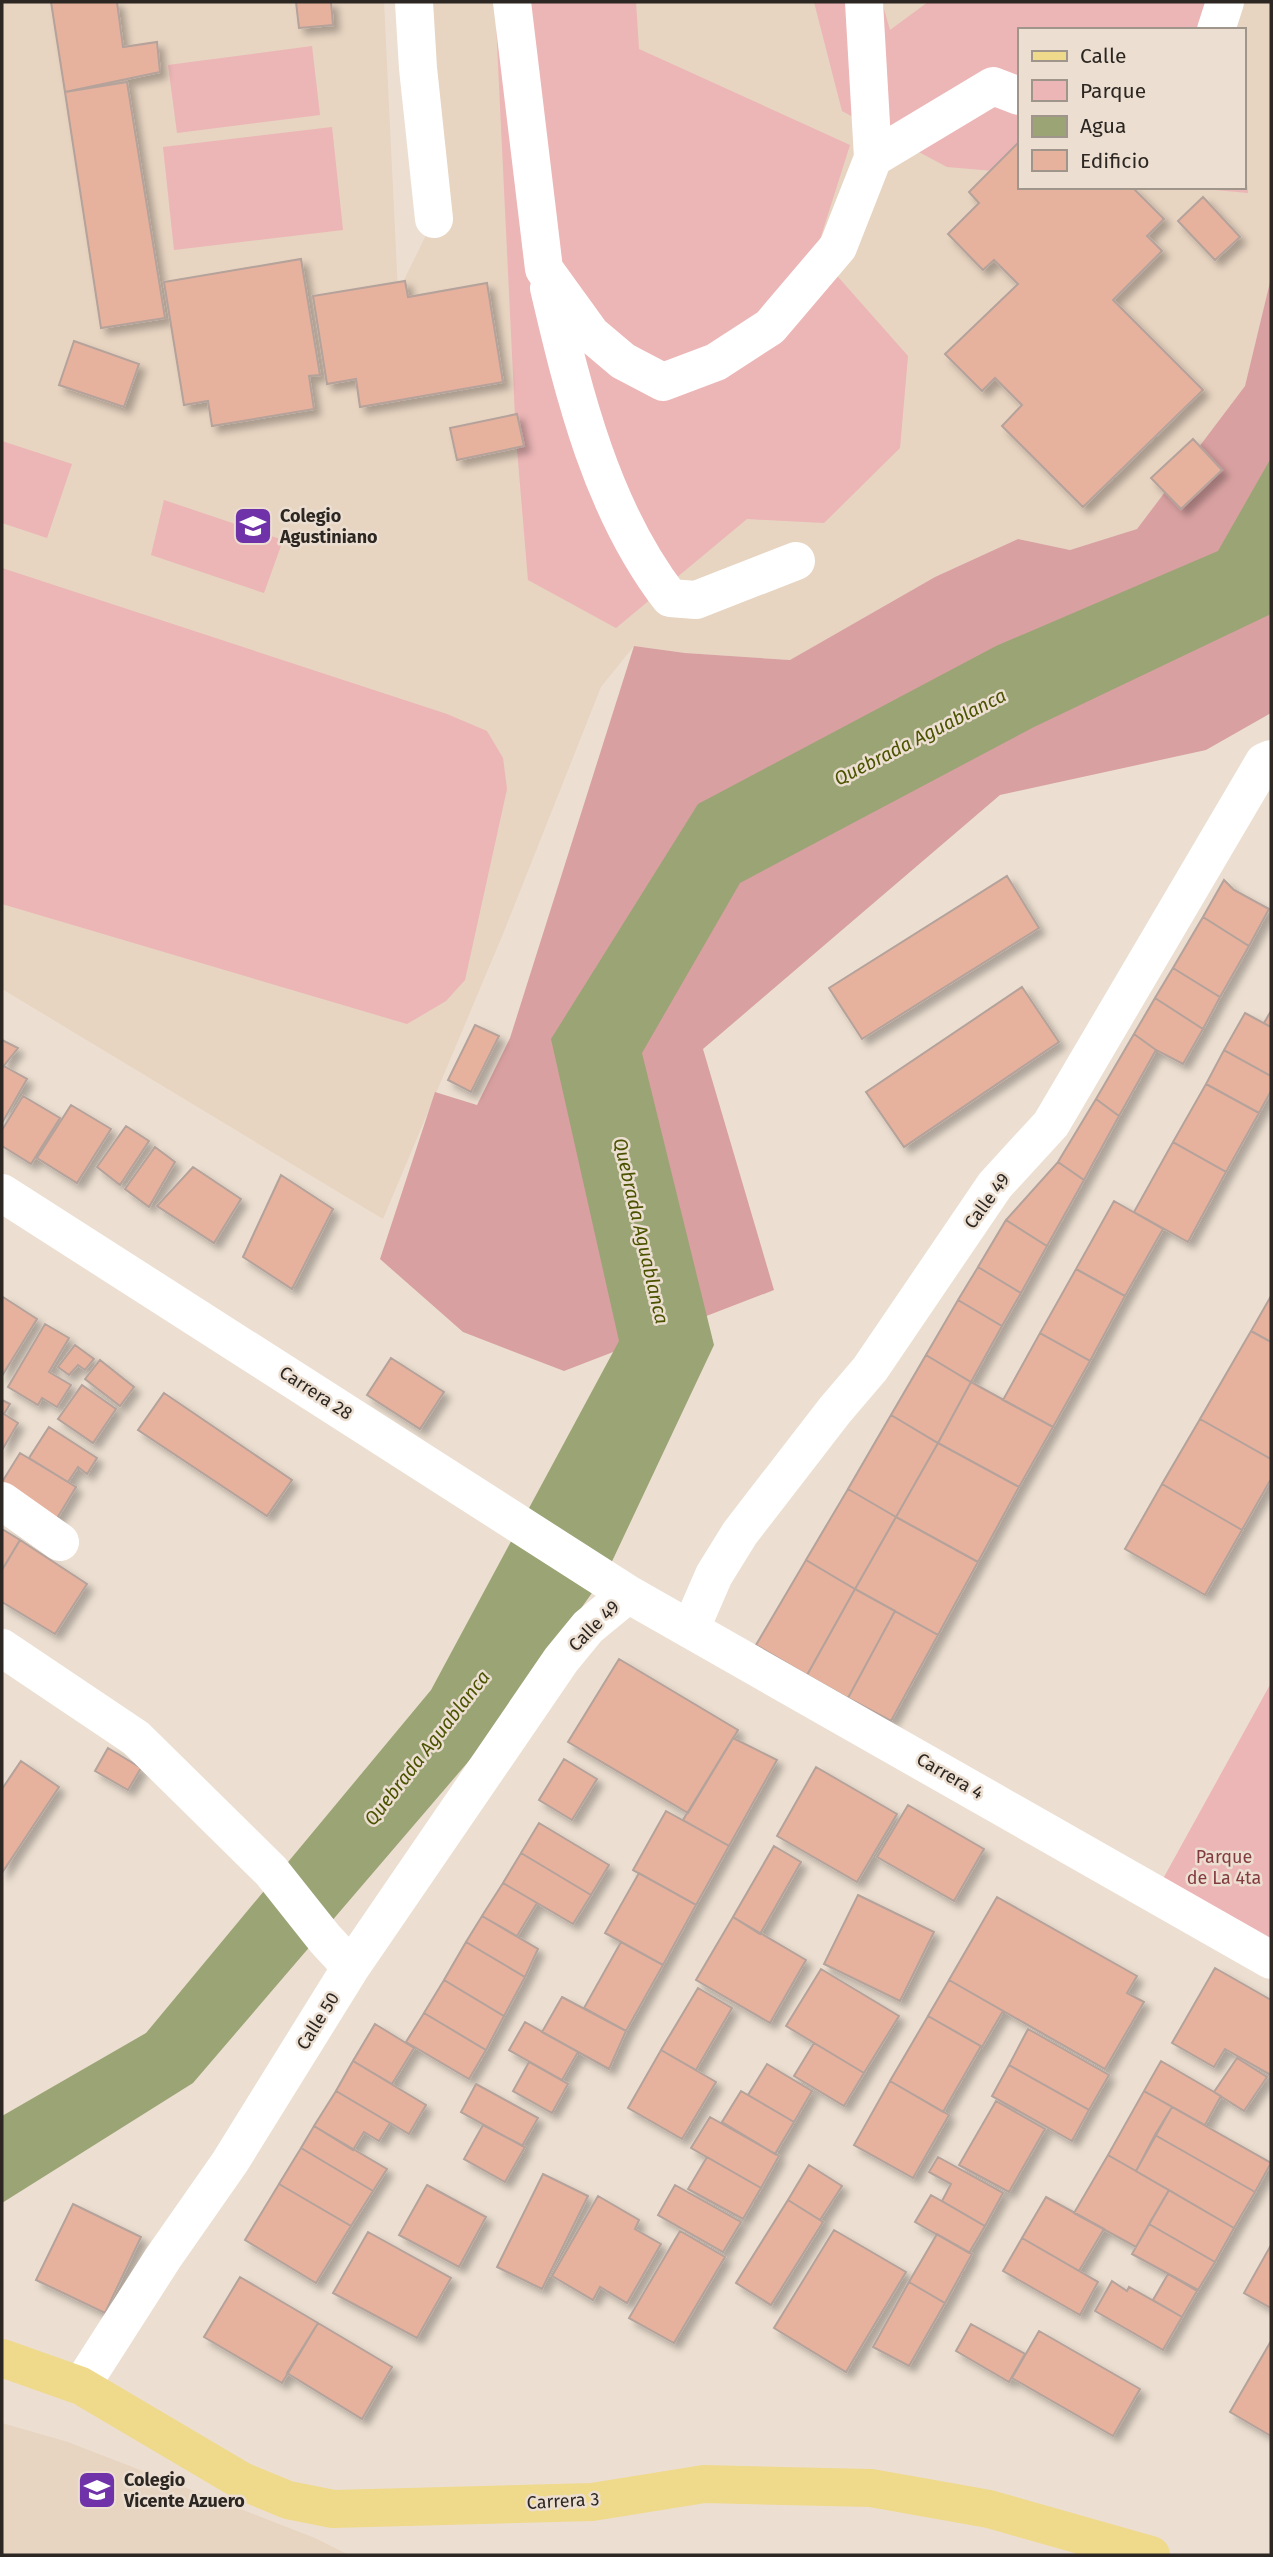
<svg xmlns="http://www.w3.org/2000/svg" width="1273" height="2557" viewBox="0 0 1273 2557" font-family="'Fira Sans',sans-serif">
  <style>
    .built { fill: #e7d4c1; fill-rule: evenodd }
    .green { fill: #ecb5b6 }
    .forest { fill: #d8a0a1 }
    .water { fill: #9ba475 }
    .building { fill: #e6b29e; stroke: #b4a29b; stroke-width: 2; filter: url(#shadow) }
    .lines { fill: none; stroke-linecap: round; stroke-linejoin: round }
    .minor { stroke: #fff; stroke-width: 38 }
    .major { stroke: #efd98b; stroke-width: 38 }
    .labels { text-anchor: middle; dominant-baseline: central; stroke-width: 5; stroke-linejoin: round; paint-order: stroke }
    .poi-label { font-size: 18px; font-weight: bold; fill: #2c2722; stroke: #ecdfd1; text-anchor: start }
    .street-label { font-size: 18px; fill: #2c2722; stroke: #ecdfd1 }
    .park-label { font-size: 18px; fill: #823c40; stroke: #ecdfd1 }
    .water-label { font-size: 19px; font-style: italic; fill: #4a5300; stroke: #ecdfd1 }
  </style>
  <defs>
    <filter id="shadow"><feDropShadow dx="6" dy="6" stdDeviation="3.5" flood-color="#0004"/></filter>
  </defs>
  <rect width="100%" height="100%" fill="#ecdfd1"/>
  <path class="built" d="M2 2H384L398 292 434 219 414 2H1271V278L1245 386 1137 529 1070 550 1018 539 935 577 790 660 685 653 634 646 601 687 503 934 383 1219 2 989ZM1019 30H1243V187H1019Z
    M2 2423 68 2442 315 2538 349 2555H2Z"/>
  <path class="green" d="M495 2H636L639 49 850 145 816 252 908 356 900 448 824 523 747 519 616 628 528 580 516 437Z
    M814 2H882L890 30 928 2H1228L1231 30H1019V173L947 167 842 111Z
    M312 46 320 115 177 133 168 65Z
    M332 127 343 230 174 250 163 147Z
    M1243 146 1248 193 1183 187H1243Z
    M2 441 72 464 47 538 2 523Z
    M164 500 283 540 264 593 151 555Z
    M2 568 447 714 487 731 503 758 507 789 465 980 446 1001 407 1024 2 904Z
    M1271 1683V1947L1159 1886Z"/>
  <path class="forest" d="M1271 278V713L1206 750 1000 795 703 1049 774 1290 564 1371 463 1332 380 1259 435 1092 477 1105 510 1038 634 646 685 653 790 660 935 577 1018 539 1070 550 1137 529 1245 386Z"/>
  <path class="water" d="M1271 458V614L1034 727 740 883 642 1053 714 1345 607 1572 486 1741 193 2083 2 2203V2116L146 2033 431 1690 619 1341 551 1039 698 804 996 646 1218 551Z"/>
  <path class="building" d="M51 2H117L123 47 157 42 160 72 65 92Z
    M296 2H331L333 25 299 28Z
    M127 82 165 318 101 328 65 92Z
    M1019 142V187H1132L1164 219 1147 236 1162 251 1113 300 1203 390 1083 507 1002 426 1022 405 995 378 982 391 945 354 1018 284 994 260 983 270 948 234 979 203 969 192Z
    M1203 197 1240 237 1215 260 1178 221Z
    M301 259 320 375 309 376 314 409 212 426 208 401 184 405 164 282Z
    M405 281 408 297 487 283 503 382 360 407 356 379 327 384 313 296Z
    M74 341 139 364 124 407 59 385Z
    M517 414 524 446 457 460 450 428Z
    M1193 439 1222 470 1181 509 1151 478Z
    M1007 876 1039 928 862 1039 829 988Z
    M1224 880 1234 890 1269 909 1249 946 1203 917Z
    M1203 917 1249 946 1220 997 1173 968Z
    M1173 968 1220 997 1203 1029 1155 998Z
    M1022 987 1059 1042 904 1147 866 1092Z
    M1155 998 1203 1029 1183 1064 1156 1050 1134 1034Z
    M1271 1011V1027L1264 1023Z
    M1245 1013 1271 1027V1076L1224 1050Z
    M475 1025 499 1036 471 1092 448 1080Z
    M1134 1034 1156 1050 1119 1116 1096 1099Z
    M2 1040 18 1048 2 1068Z
    M1224 1050 1271 1076V1091L1259 1113 1206 1084Z
    M2 1065 27 1079 2 1123Z
    M1206 1084 1259 1113 1226 1172 1173 1142Z
    M23 1096 60 1118 31 1164 2 1146V1130Z
    M1096 1099 1119 1116 1084 1180 1058 1162Z
    M71 1105 111 1129 77 1183 37 1158Z
    M126 1126 149 1141 120 1185 97 1167Z
    M1173 1142 1226 1172 1188 1242 1134 1212Z
    M155 1147 175 1162 149 1207 125 1189Z
    M1058 1162 1084 1180 1047 1246 1006 1220Z
    M193 1167 241 1199 214 1243 157 1206Z
    M281 1175 333 1209 292 1289 243 1257Z
    M1114 1201 1163 1229 1125 1296 1076 1269Z
    M1006 1220 1047 1246 1021 1293 978 1267Z
    M978 1267 1021 1293 1002 1326 958 1300Z
    M1076 1269 1125 1296 1090 1361 1040 1333Z
    M1271 1296V1342L1251 1331Z
    M3 1297 37 1319 2 1376V1299Z
    M958 1300 1002 1326 971 1382 926 1355Z
    M45 1324 69 1338 49 1372 71 1385 57 1407 42 1398 38 1405 8 1387Z
    M1251 1331 1271 1342V1459L1200 1419Z
    M1040 1333 1090 1361 1053 1427 1003 1400Z
    M75 1345 94 1359 85 1370 78 1365 69 1375 58 1367Z
    M926 1355 971 1382 938 1443 891 1415Z
    M391 1358 444 1392 420 1429 367 1395Z
    M100 1360 134 1387 120 1406 85 1379Z
    M971 1382 1053 1427 1019 1487 938 1443Z
    M82 1385 116 1409 93 1443 58 1419Z
    M164 1393 292 1480 267 1516 138 1430Z
    M2 1400 10 1404 4 1414 18 1423 2 1450Z
    M891 1415 938 1443 896 1517 848 1489Z
    M1200 1419 1271 1459V1479L1242 1530 1162 1484Z
    M49 1427 97 1458 87 1474 78 1467 68 1482 29 1458Z
    M938 1443 1019 1487 978 1562 896 1517Z
    M20 1453 76 1487 56 1520 2 1487V1482Z
    M1162 1484 1242 1530 1205 1595 1125 1549Z
    M848 1489 896 1517 855 1589 806 1560Z
    M896 1517 978 1562 938 1635 855 1589Z
    M2 1529 20 1540 2 1570Z
    M20 1540 87 1584 55 1634 2 1602V1570Z
    M806 1560 855 1589 807 1675 756 1645Z
    M855 1589 895 1611 848 1698 807 1675Z
    M895 1611 938 1635 891 1721 848 1698Z
    M619 1659 738 1730 688 1813 568 1742Z
    M733 1738 777 1760 729 1846 683 1820Z
    M108 1748 141 1768 128 1790 95 1771Z
    M564 1759 597 1779 572 1820 539 1800Z
    M21 1761 59 1787 2 1873V1789Z
    M816 1767 897 1814 857 1882 777 1836Z
    M908 1805 984 1849 954 1901 877 1857Z
    M666 1811 729 1846 696 1905 633 1870Z
    M539 1823 609 1865 591 1895 521 1853Z
    M774 1846 801 1862 760 1934 733 1917Z
    M521 1853 591 1895 573 1924 503 1883Z
    M639 1873 696 1905 663 1965 605 1933Z
    M503 1883 537 1903 517 1936 482 1916Z
    M858 1895 934 1932 900 2001 824 1964Z
    M997 1897 1137 1976 1127 1993 1144 2002 1105 2069 949 1980Z
    M482 1916 538 1949 525 1977 466 1942Z
    M733 1917 806 1960 770 2023 696 1980Z
    M466 1942 525 1977 504 2016 444 1980Z
    M621 1942 663 1965 626 2031 584 2008Z
    M1215 1968 1271 2000V2075L1225 2049 1214 2067 1172 2043Z
    M821 1969 899 2016 864 2073 786 2026Z
    M444 1980 504 2016 486 2050 424 2013Z
    M949 1980 1003 2011 982 2047 928 2016Z
    M698 1988 732 2008 696 2070 661 2050Z
    M562 1997 626 2031 609 2069 542 2032Z
    M424 2013 486 2050 469 2079 406 2042Z
    M928 2016 981 2046 943 2112 890 2081Z
    M525 2022 578 2052 562 2080 509 2050Z
    M375 2024 414 2048 392 2084 353 2061Z
    M1028 2029 1109 2075 1089 2110 1009 2065Z
    M814 2043 864 2073 844 2106 794 2076Z
    M661 2050 716 2082 682 2139 628 2108Z
    M1237 2058 1267 2077 1244 2111 1214 2092Z
    M353 2061 426 2105 409 2134 336 2091Z
    M1161 2061 1221 2096 1205 2125 1144 2091Z
    M529 2062 568 2084 552 2113 513 2091Z
    M767 2064 812 2091 794 2122 748 2095Z
    M1009 2065 1089 2110 1072 2141 992 2096Z
    M890 2081 949 2115 913 2178 854 2145Z
    M476 2084 538 2118 522 2146 461 2112Z
    M336 2091 390 2123 379 2141 364 2132 353 2150 314 2126Z
    M741 2091 794 2122 775 2154 722 2122Z
    M1144 2091 1172 2107 1136 2171 1108 2155Z
    M996 2101 1045 2129 1009 2192 959 2165Z
    M1172 2107 1271 2163 1255 2192 1155 2135Z
    M710 2117 779 2156 761 2188 691 2148Z
    M483 2125 525 2147 505 2182 464 2159Z
    M314 2126 387 2169 373 2191 301 2148Z
    M1155 2135 1255 2192 1234 2228 1136 2171Z
    M301 2148 373 2191 351 2226 279 2184Z
    M1108 2155 1169 2190 1136 2247 1074 2213Z
    M707 2157 761 2188 743 2219 688 2189Z
    M938 2157 1003 2193 985 2226 942 2201 951 2184 929 2172Z
    M809 2165 842 2186 820 2220 788 2200Z
    M543 2174 588 2196 542 2289 497 2267Z
    M279 2184 351 2226 316 2283 245 2240Z
    M427 2185 486 2217 459 2267 399 2235Z
    M675 2185 741 2222 723 2252 658 2215Z
    M1169 2190 1234 2228 1215 2262 1149 2224Z
    M931 2195 985 2226 969 2253 915 2222Z
    M598 2196 639 2220 635 2229 661 2244 627 2303 600 2287 593 2300 552 2276Z
    M1046 2197 1104 2229 1079 2271 1022 2238Z
    M788 2200 823 2222 771 2305 736 2283Z
    M73 2204 141 2237 105 2313 36 2280Z
    M1149 2224 1215 2262 1198 2290 1132 2254Z
    M834 2230 906 2272 846 2372 774 2328Z
    M680 2231 725 2257 674 2343 629 2318Z
    M368 2232 451 2278 417 2338 333 2293Z
    M937 2234 972 2254 945 2303 909 2282Z
    M1022 2238 1098 2282 1080 2315 1003 2271Z
    M1271 2245V2308L1244 2293Z
    M1168 2274 1197 2291 1182 2317 1153 2300Z
    M240 2277 318 2323 282 2383 204 2337Z
    M1112 2281 1127 2291 1129 2287 1182 2317 1163 2350 1095 2311Z
    M909 2282 945 2303 909 2366 873 2347Z
    M318 2323 392 2367 362 2419 287 2373Z
    M971 2324 1025 2354 1009 2382 956 2351Z
    M1039 2331 1140 2389 1113 2436 1012 2378Z
    M1271 2341V2436L1230 2412Z"/>
  <g class="lines">
    <path class="minor" d="M414 2 418 68 434 219
      M512 2 544 269 591 334 623 361 663 382 716 362 770 327 838 247 873 158 864 2
      M1216 30 1225 2
      M873 158 993 86 1019 96
      M549 288C574 395 602 510 670 598L696 600 796 561
      M2 1193 628 1594 1271 1960
      M2 1501 60 1542
      M691 1628 714 1575 740 1533 835 1410 870 1369 995 1185 1051 1124 1264 762 1271 759
      M2 1648 136 1738 271 1871 325 1939 351 1967
      M81 2386 163 2258 230 2162 351 1967 561 1660 588 1627 628 1594"/>
    <path class="major" d="M2 2358 81 2386 242 2481 288 2500 333 2509 592 2502 704 2484 871 2488 989 2509 1151 2555"/>
  </g>
  <defs>
    <g id="school-square" transform="scale(2.0125)"><rect x="-9" y="-9" width="18" height="18" rx="4" fill="#6f32a8" stroke="#ecdfd1"/><path d="M0-5L7-2L0 1L-7-2ZM-4 1L0 2.5L4 1V4Q0 6-4 4Z" fill="#fff"/></g>
  </defs>
  <g fill-rule="evenodd">
    <use href="#school-square" x="253" y="526"/>
    <use href="#school-square" x="97" y="2490"/>
  </g>
  <g class="labels">
    <g class="poi-label">
      <text x="280" y="516">Colegio<tspan x="280" dy="21">Agustiniano</tspan></text>
      <text x="124" y="2480">Colegio<tspan x="124" dy="21">Vicente Azuero</tspan></text>
    </g>
    <g class="street-label">
      <text transform="translate(987 1201) rotate(-54)">Calle 49</text>
      <text transform="translate(316 1393) rotate(33)">Carrera 28</text>
      <text transform="translate(594 1626) rotate(-45)">Calle 49</text>
      <text transform="translate(950 1776) rotate(30)">Carrera 4</text>
      <text transform="translate(318 2021) rotate(-58)">Calle 50</text>
      <text transform="translate(563 2501) rotate(-3)">Carrera 3</text>
    </g>
    <g class="park-label">
      <text x="1224" y="1857">Parque<tspan x="1224" dy="21">de La 4ta</tspan></text>
    </g>
    <g class="water-label">
      <text transform="translate(920 737) rotate(-27)">Quebrada Aguablanca</text>
      <text transform="translate(641 1231) rotate(77)">Quebrada Aguablanca</text>
      <text transform="translate(427 1748) rotate(-52)">Quebrada Aguablanca</text>
    </g>
  </g>
  <rect width="1273" height="2557" fill="none" stroke="#2c2722" stroke-width="7"/>
  <rect x="1018" y="28" width="228" height="161" fill="#ecdfd1" stroke="#9f958b" stroke-width="2"/>
  <rect x="1032" y="51" width="35" height="10" fill="#efd98b" stroke="#9f958b" stroke-width="2"/>
  <text x="1080" y="63" font-size="21" fill="#2c2722">Calle</text>
  <rect x="1032" y="80" width="35" height="21" fill="#ecb5b6" stroke="#9f958b" stroke-width="2"/>
  <text x="1080" y="98" font-size="21" fill="#2c2722">Parque</text>
  <rect x="1032" y="116" width="35" height="21" fill="#9ba475" stroke="#9f958b" stroke-width="2"/>
  <text x="1080" y="133" font-size="21" fill="#2c2722">Agua</text>
  <rect x="1032" y="150" width="35" height="21" fill="#e6b29e" stroke="#9f958b" stroke-width="2"/>
  <text x="1080" y="168" font-size="21" fill="#2c2722">Edificio</text>
</svg>
